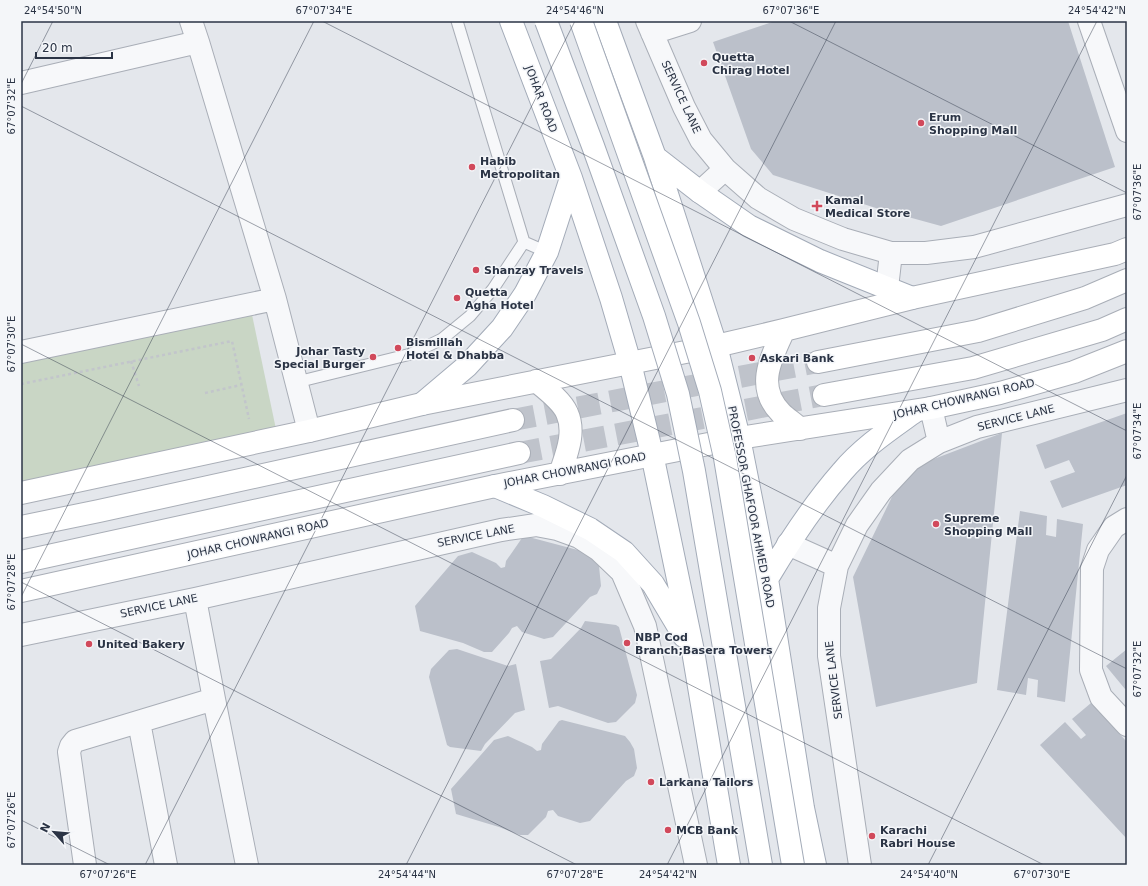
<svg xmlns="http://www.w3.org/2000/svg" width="1148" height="886" viewBox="0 0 1148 886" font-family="'DejaVu Sans',sans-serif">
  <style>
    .green { fill: #c9d6c5 }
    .building { fill: #bbc0ca }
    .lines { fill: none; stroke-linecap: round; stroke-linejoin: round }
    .secondary-tunnel { stroke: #bfc3cb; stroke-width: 22; stroke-dasharray: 22 11; stroke-linecap: butt }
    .service-casing { stroke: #a9aeb7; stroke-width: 13 }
    .minor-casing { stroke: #a9aeb7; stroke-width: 24 }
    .secondary-casing { stroke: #a9aeb7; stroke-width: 24 }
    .primary-casing { stroke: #a3abb8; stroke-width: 24 }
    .path { stroke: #c2c5cb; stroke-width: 2.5; stroke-dasharray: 3 3; stroke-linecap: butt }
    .service { stroke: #f7f8fa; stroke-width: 11 }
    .minor { stroke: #f7f8fa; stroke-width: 22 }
    .secondary { stroke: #fff; stroke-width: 22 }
    .primary { stroke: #fff; stroke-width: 22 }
    .primary-bridge-casing { stroke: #a3abb8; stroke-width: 24; stroke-linecap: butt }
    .primary-bridge { stroke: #fff; stroke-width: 22 }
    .ticks { fill: none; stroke: #2b3445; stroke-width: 1; stroke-opacity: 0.45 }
    .poi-dot { fill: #d1495b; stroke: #f4f6f9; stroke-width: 1.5 }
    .labels { text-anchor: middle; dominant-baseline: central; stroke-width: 3; stroke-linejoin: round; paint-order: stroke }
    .poi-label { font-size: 11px; font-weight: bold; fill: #2b3445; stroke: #f4f6f9; text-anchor: start }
    .street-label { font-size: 11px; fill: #2b3445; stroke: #f4f6f9 }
    .neatline { fill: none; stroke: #2b3445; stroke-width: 1.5 }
    .ticks-label { font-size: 10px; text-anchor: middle; fill: #2b3445 }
  </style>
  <rect width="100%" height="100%" fill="#e4e7ec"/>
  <path class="green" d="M251 310 277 434 21 490V361Z"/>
  <path class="building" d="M775 21H1068L1115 167 941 226 879 209 773 175 751 149 713 42Z
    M1127 413V485L1062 508 1050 481 1075 472 1069 460 1045 469 1036 445Z
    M1002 433 977 683 876 707 853 577 905 470Z
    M1020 511 1047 516 1046 535 1056 537 1057 519 1083 524 1065 702 1037 697 1038 680 1028 678 1026 695 997 690Z
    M525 536 589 553 599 566 601 586 597 594 590 597 553 637 544 639 522 632 517 626 512 628 509 633 492 652H484L463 643 420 631 415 606 458 556 472 552 496 563 501 568 505 567 506 561 522 538Z
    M585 621 616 625 619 627 637 695 635 703 616 722 608 723 558 706 549 708 540 661 551 659 581 628Z
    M457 649 508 666 516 664 525 710 515 713 485 744 481 751 450 747 447 745 429 677 431 669 449 650Z
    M1127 649V688L1125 689 1106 666Z
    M1091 703 1127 742V839L1040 745 1065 722 1081 739 1086 735 1072 719Z
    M562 720 625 736 630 742 634 749 637 768 634 776 626 781 590 821 580 823 558 816 553 810 548 811 546 817 528 835H520L499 827 456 814 451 789 494 740 508 736 532 747 537 751 541 750 542 744 559 721Z"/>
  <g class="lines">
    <path class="secondary-tunnel" d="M513 420 818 362
      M519 453 824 395"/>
    <g class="service-casing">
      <path id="service" d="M457 21 524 242 547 252
        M297 382 411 354 442 339 470 316 493 289 524 242"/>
    </g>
    <g class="minor-casing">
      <path id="minor" d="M191 21 198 42 275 299 309 431
        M647 21 684 107 701 140 725 169 758 198 794 219 843 239 891 253H926L974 247 1127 205
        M1089 21 1127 131
        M652 33 690 21
        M21 83 198 42
        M700 192 725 169
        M887 288 891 253
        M21 352 275 299
        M931 408 939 442
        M1127 519 1114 527 1098 550 1092 568 1091 670 1101 697 1127 725
        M788 544 837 566
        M195 599 214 699 247 865
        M21 635 195 599 501 530 536 525 557 529 579 537 599 550 622 572 645 626 696 865
        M139 722 166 865
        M85 865 69 752 71 746 75 741 214 699
        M860 865 829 656V608L837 566 857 525 881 491 910 460 939 442 977 427 1127 390"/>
    </g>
    <g class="secondary-casing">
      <path id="secondary" d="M784 330C771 358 755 387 781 413 787 419 794 423 800 429
        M818 362 978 331 1085 298 1127 280
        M536 381C546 389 562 401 567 413 576 433 566 455 560 474
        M824 395 973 368 1102 330 1127 319
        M21 493 309 431 422 404 716 346 784 330 912 298 1115 254 1127 249
        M21 527 99 511 513 420
        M21 562 519 453
        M21 591 495 486 739 438 931 408 1000 393 1074 372 1127 351"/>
    </g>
    <g class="primary-casing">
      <path id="primary" d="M511 21 571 178 611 298 630 363 652 454 693 651 729 865
        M605 21 655 157 716 346 739 438 767 579 803 808 815 865
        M655 157 700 192 749 226 820 261 912 298
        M422 404 467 366 502 328 525 294 547 252 571 178
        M495 486 543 506 590 529 624 552 653 584 684 636
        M767 579C789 542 813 505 842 472 862 448 889 430 914 412"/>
    </g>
    <path class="path" d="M131 361 139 386
      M21 384 232 341 249 419
      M205 393 241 385"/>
    <use href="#service" class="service"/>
    <use href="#minor" class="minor"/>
    <use href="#secondary" class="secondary"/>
    <use href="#primary" class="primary"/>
    <g class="primary-bridge-casing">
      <path id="primary-bridge" d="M546 21 593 146 654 316 678 394 694 471 761 865
        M581 21 689 323 710 391 725 458 793 865"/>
    </g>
    <use href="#primary-bridge" class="primary-bridge"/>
  </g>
  <path class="ticks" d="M322 21 1127 431M789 21 1127 193M21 84 53 21M21 106 1127 669M21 344 1044 865M21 582 577 865M21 597 314 21M21 820 110 865M145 865 575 21M406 865 836 21M667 865 1097 21M928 865 1127 475"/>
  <g class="poi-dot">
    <circle cx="704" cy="63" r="4"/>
    <circle cx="921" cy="123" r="4"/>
    <circle cx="472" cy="167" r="4"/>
    <path d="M815 200h4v4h4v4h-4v4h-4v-4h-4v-4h4z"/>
    <circle cx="476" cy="270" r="4"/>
    <circle cx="457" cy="298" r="4"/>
    <circle cx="398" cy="348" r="4"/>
    <circle cx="373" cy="357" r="4"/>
    <circle cx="752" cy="358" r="4"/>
    <circle cx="936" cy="524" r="4"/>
    <circle cx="627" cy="643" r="4"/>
    <circle cx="89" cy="644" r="4"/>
    <circle cx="651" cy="782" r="4"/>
    <circle cx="668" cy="830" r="4"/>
    <circle cx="872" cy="836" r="4"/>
  </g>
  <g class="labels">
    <g class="poi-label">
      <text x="712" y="57">Quetta<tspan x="712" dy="13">Chirag Hotel</tspan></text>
      <text x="929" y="117">Erum<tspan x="929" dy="13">Shopping Mall</tspan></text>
      <text x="480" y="161">Habib<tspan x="480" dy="13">Metropolitan</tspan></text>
      <text x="825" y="200">Kamal<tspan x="825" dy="13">Medical Store</tspan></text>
      <text x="484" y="270">Shanzay Travels</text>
      <text x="465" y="292">Quetta<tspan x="465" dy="13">Agha Hotel</tspan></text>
      <text x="406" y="342">Bismillah<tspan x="406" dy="13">Hotel &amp; Dhabba</tspan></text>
      <text x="365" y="351" text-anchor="end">Johar Tasty<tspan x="365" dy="13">Special Burger</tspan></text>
      <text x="760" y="358">Askari Bank</text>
      <text x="944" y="518">Supreme<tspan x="944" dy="13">Shopping Mall</tspan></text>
      <text x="635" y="637">NBP Cod<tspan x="635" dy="13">Branch;Basera Towers</tspan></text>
      <text x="97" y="644">United Bakery</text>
      <text x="659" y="782">Larkana Tailors</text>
      <text x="676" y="830">MCB Bank</text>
      <text x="880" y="830">Karachi<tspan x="880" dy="13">Rabri House</tspan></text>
    </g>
    <g class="street-label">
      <text transform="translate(681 97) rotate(65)">SERVICE LANE</text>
      <text transform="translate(541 99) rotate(69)">JOHAR ROAD</text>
      <text transform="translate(964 399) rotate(-13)">JOHAR CHOWRANGI ROAD</text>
      <text transform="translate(1016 418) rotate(-14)">SERVICE LANE</text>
      <text transform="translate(575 470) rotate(-11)">JOHAR CHOWRANGI ROAD</text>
      <text transform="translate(751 507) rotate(79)">PROFESSOR GHAFOOR AHMED ROAD</text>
      <text transform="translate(476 536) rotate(-11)">SERVICE LANE</text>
      <text transform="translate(258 539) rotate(-13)">JOHAR CHOWRANGI ROAD</text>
      <text transform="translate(159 606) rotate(-12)">SERVICE LANE</text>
      <text transform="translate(834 680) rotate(-97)">SERVICE LANE</text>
    </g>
  </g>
  <rect width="1148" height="886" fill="none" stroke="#f4f6f9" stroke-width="44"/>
  <g transform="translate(54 832) rotate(297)" stroke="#f4f6f9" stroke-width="3" paint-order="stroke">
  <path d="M0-3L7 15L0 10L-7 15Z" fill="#2b3445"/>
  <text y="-6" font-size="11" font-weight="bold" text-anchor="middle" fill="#2b3445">N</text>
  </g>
  <path d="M36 52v6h76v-6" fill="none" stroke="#2b3445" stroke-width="2"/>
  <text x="42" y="52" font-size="12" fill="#2b3445" stroke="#f4f6f9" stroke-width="3" paint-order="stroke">20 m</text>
  <rect x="22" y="22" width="1104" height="842" class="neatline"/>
  <g class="ticks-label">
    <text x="53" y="14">24°54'50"N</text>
    <text x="324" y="14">67°07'34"E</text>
    <text x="575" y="14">24°54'46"N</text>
    <text x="791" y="14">67°07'36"E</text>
    <text x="1097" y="14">24°54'42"N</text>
    <text transform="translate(11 106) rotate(-90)" y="4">67°07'32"E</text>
    <text transform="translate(1137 192) rotate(-90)" y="4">67°07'36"E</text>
    <text transform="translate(11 344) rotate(-90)" y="4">67°07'30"E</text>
    <text transform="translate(1137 431) rotate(-90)" y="4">67°07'34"E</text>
    <text transform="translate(11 582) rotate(-90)" y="4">67°07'28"E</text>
    <text transform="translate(1137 669) rotate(-90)" y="4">67°07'32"E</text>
    <text transform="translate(11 820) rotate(-90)" y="4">67°07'26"E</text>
    <text x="108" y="878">67°07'26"E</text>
    <text x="407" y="878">24°54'44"N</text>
    <text x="575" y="878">67°07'28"E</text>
    <text x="668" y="878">24°54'42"N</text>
    <text x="929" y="878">24°54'40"N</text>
    <text x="1042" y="878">67°07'30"E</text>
  </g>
</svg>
